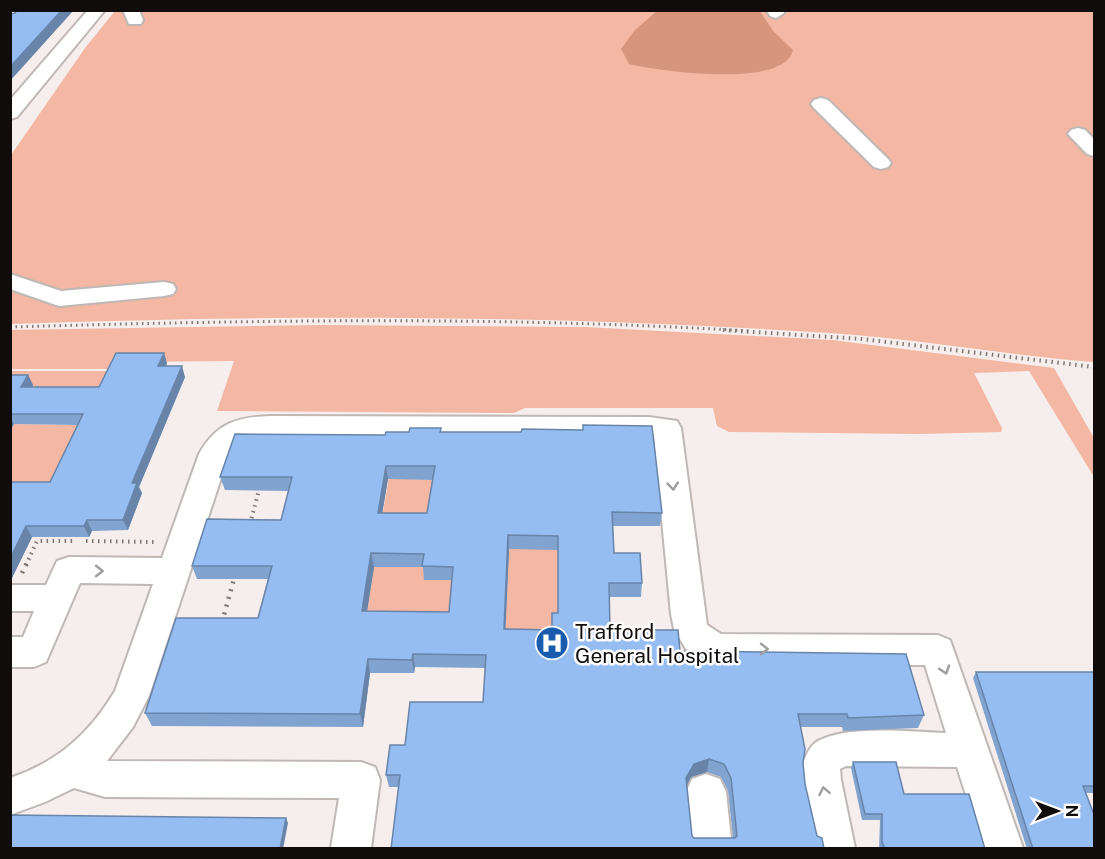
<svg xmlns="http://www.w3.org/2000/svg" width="1105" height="859" viewBox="0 0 1105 859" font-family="'Public Sans',sans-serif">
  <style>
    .green { fill: #f3b7a3 }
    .water { fill: #d7957e }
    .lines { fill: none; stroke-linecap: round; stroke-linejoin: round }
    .minor-casing { stroke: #bfb8b5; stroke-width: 4 }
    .path-far2 { stroke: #7e7977; stroke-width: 3; stroke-dasharray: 1.5 4; stroke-linecap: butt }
    .path-far1 { stroke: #7e7977; stroke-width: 4; stroke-dasharray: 1.5 4.5; stroke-linecap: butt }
    .path { stroke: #7e7977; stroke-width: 4.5; stroke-dasharray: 2 6; stroke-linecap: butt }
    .minor { fill: #fff; fill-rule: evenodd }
    .wall { fill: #80a3d0; fill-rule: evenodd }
    .shaded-wall { fill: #6884a9 }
    .building { fill: #95bdf2; stroke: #6884a9; stroke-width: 1.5; fill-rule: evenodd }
    .oneway { stroke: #9f9e9d }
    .labels { text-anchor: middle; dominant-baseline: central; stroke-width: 5; stroke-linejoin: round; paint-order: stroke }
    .near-poi-label { font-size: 21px; fill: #0f0c0b; stroke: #fffdfd; text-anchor: start }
  </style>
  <rect width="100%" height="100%" fill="#f6eeec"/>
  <path class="green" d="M115 11H1094V362C1006 355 918 339 829 333 557 315 283 314 11 324V155L85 48Z
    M321 325 585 327 832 340 1054 368 1094 438V477L1029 371 974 373 1002 428 1001 432 918 434 729 432 717 426 713 408H525L514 413 217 411 234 361 119 362 116 369H11L10 330Z
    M11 371H116L103 398 11 385Z
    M11 424 91 425 58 493H11Z
    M390 471 408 479 436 480 452 515 380 529Z
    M509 538 558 539V626L552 643H505Z
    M375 558 395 567H426L425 580H482L452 617 364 628Z"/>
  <path class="water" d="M759 10 774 32 793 50C785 89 658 71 629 64L621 49 635 30 657 11Z"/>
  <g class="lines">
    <g class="minor-casing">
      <path id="minor" d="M10 10H25L16 21 10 22Z
        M88 10H105L17 117 10 119V100Z
        M123 10H139L143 20 141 24H129Z
        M767 10H783L784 13 776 18 770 16Z
        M821 98 828 100 888 159 891 163 888 167 881 169 874 167 814 108 811 104 814 100Z
        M1078 128 1085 130 1094 139V156L1087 154 1068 134 1071 130Z
        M10 274 61 291 164 282 173 284 176 289 173 294 164 296 59 306 10 289Z
        M270 416 649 417 677 421 681 428 707 625 721 634 938 635 950 640 1023 848H983L957 767 846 766 840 769 841 780 855 848H815C810 826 798 789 802 767 804 759 809 748 815 743 843 724 912 732 946 733L925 665 721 664 686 649 674 629 671 614 654 437H649L261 436 247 438 230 451 149 696 133 727 107 761 361 762 375 767 380 780 371 848H331L339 798 105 797 74 788 45 802 10 815V778C58 762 90 733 115 691L153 584 80 583 46 662 34 667H10V637H23L34 611H10V585H46L57 561 69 557 162 558 199 454C216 424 236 417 270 416Z
        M706 774 720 779 726 792 732 848H692L686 792 692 779Z"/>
    </g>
    <path class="path-far2" d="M10 327C256 320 503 316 749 331"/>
    <path class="path-far1" d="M723 330 862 339 1094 367
      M250 524 259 490
      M86 541 154 542
      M26 565 37 541H73"/>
    <path class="path" d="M22 573 27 563
      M222 622 234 579"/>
    <use href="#minor" class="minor"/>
  </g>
  <path class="wall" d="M167 363 166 366 185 377 139 487 142 493 128 530 92 531 89 537H32L10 582V482H50L78 425 14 424 10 431V375H28L33 385 32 387H99Z
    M441 432 662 513 660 526H613L614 553 642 583 641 597H609L610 630 680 651 924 715 918 728 843 731 842 727H801L805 784 817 836 391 849 399 787H389L386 775 405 745 483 702 485 668 415 667 414 673H370L363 727 152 726 145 713 258 618 268 579H197L192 566 281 520 289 491 225 490 220 477 385 435ZM388 479 432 480 427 513H382ZM509 549 558 550V613L552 630 505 629ZM374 567H423L424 580H452L449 612 367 611ZM707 772 721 777 728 791 733 838H694L692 836 687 785 691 777Z
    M976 672 1095 675V793H1085L1095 849H1027L973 678Z
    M853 762 985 849H879L880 820H862L851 768Z"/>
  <path class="shaded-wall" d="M62 10H74L10 81V67Z
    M164 353 167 363 162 377 158 366Z
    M182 366 185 377 139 487 142 493 128 530 123 520 132 483Z
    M28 375 33 385 26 398 21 387Z
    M10 417 14 424 10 431Z
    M386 466 388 479 380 527 378 513Z
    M87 520 92 531 89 537 84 526Z
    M26 526 32 537 10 582V559Z
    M508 535 509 549 505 643 504 629Z
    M371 553 374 567 365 624 362 611Z
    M413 654 415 667 414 673 412 660Z
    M368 659 370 673 363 727 360 714Z
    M709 759 707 772 691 777 684 791 686 778 694 764Z
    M286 818 288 823 283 849H280Z"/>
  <path class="building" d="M17 10H62L10 67V14L15 13Z
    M116 353H164L158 366H182L132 483H137L123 520H87L84 526H26L10 559V482H50L83 414H10V375H28L21 387H99Z
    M583 425 652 426 662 513 612 512 614 553H640L642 583H609L610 630H678L680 651 906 654 924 715 848 718 847 714H798L805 749 803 763 805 784 817 836 822 838 824 849H391L400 775H386L390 745H405L410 702H483L486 655 413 654 412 660 368 659 360 714 145 713 176 618H258L272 566H192L207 519 281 520 292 477H220L235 434 385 435 386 432H409L410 428H441L440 432H521L522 429 583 430ZM386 466H435L427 513H378ZM508 535 558 536V613H552V630L504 629ZM371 553 424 554 422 566 453 567 449 612 362 611ZM709 759 724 764 731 778 737 836 735 838H694L692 836 686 778 694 764Z
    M976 672H1093L1095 675V786H1083L1095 817V849H1033Z
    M853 762H896L904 794H969L985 849H885L882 842V814H865Z
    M10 815 286 818 280 849H10Z"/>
  <defs><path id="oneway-chevron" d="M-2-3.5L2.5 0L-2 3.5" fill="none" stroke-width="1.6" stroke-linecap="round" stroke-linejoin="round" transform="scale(1.5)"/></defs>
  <g class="oneway">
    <use href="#oneway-chevron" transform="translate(673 486) rotate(84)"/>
    <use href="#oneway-chevron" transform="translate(99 571)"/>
    <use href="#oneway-chevron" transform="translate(764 649)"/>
    <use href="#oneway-chevron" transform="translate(945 670) rotate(72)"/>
    <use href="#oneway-chevron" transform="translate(824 791) rotate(-101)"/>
  </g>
  <defs>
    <g id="hospital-disc" transform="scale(1.725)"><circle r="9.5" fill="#195cad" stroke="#fffdfd"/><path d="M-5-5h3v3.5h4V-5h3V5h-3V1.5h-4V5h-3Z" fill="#fff"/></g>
  </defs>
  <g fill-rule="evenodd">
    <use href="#hospital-disc" x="552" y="643"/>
  </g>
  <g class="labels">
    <g class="near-poi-label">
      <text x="575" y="631">Trafford<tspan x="575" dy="24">General Hospital</tspan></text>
    </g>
  </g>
  <rect width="1105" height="859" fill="none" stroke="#0f0c0b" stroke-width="24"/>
  <g transform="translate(1057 811) rotate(90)" stroke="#fffdfd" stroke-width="4.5" paint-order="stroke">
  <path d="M0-4.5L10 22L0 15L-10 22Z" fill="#0f0c0b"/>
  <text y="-9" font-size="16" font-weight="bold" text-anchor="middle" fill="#0f0c0b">N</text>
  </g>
</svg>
